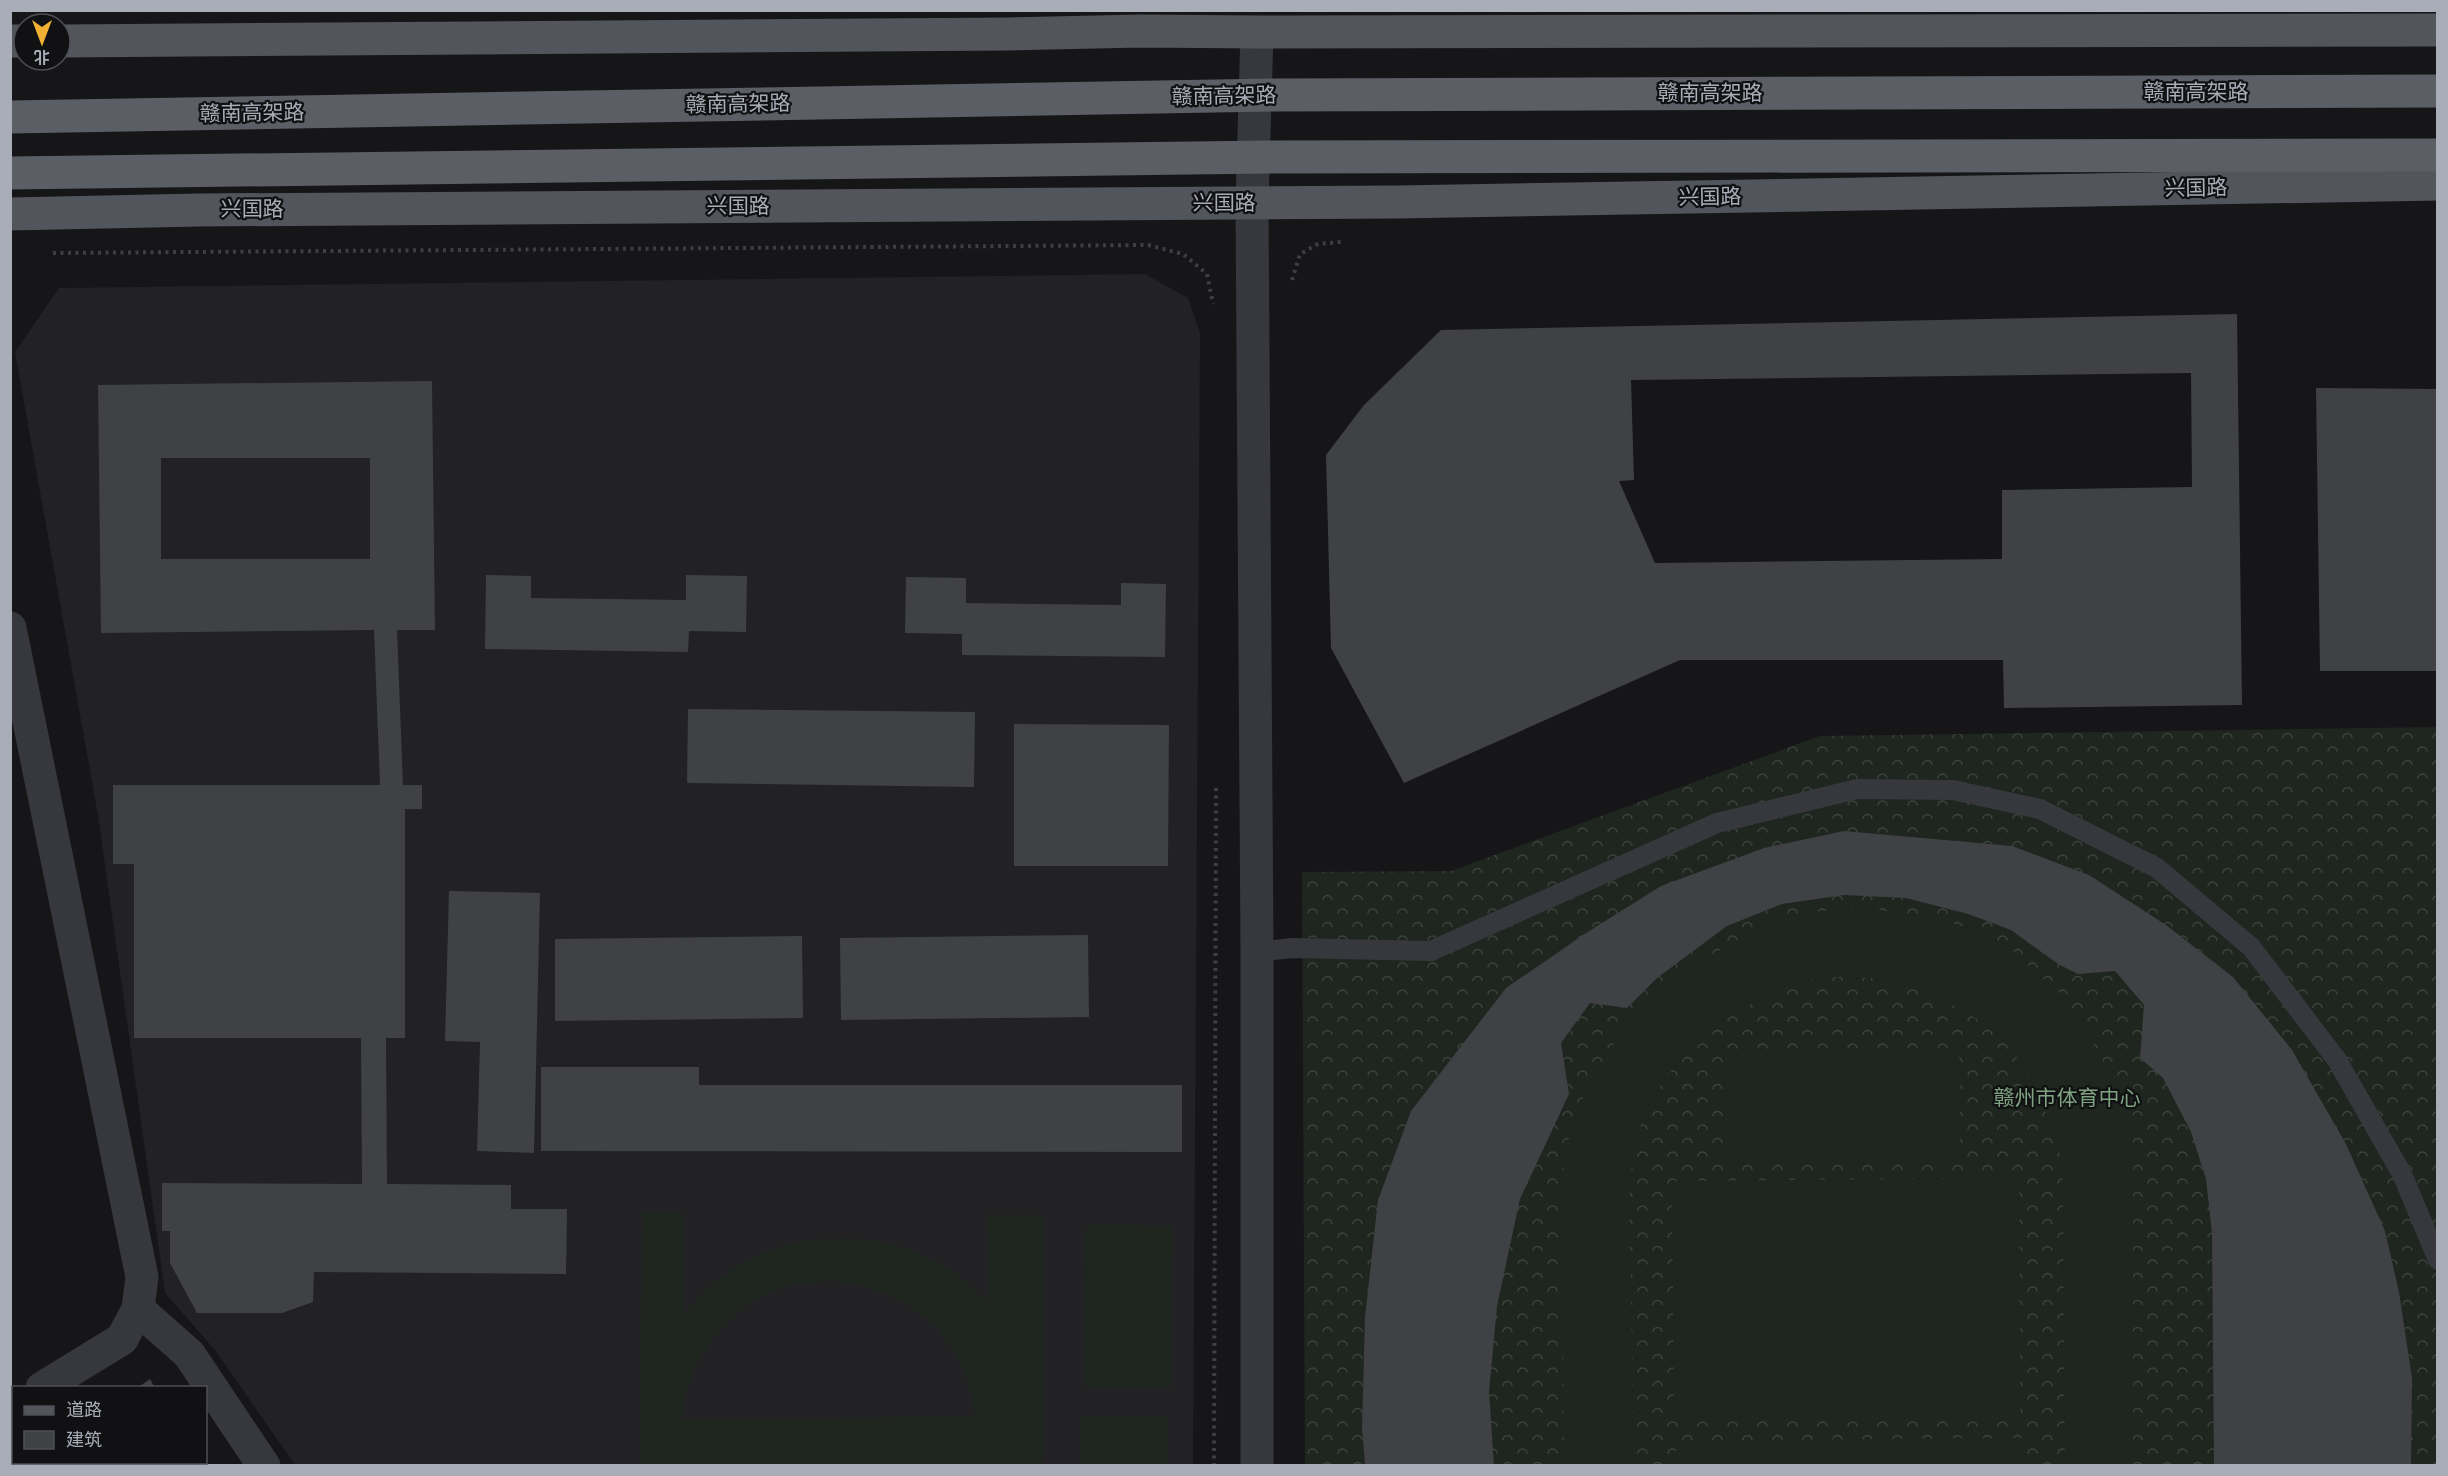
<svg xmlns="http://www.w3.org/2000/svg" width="2448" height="1476" viewBox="0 0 2448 1476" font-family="Jost,'Noto Sans SC',sans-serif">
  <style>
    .built { fill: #222225 }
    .forest { fill: url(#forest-crowns) }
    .pitch { fill: #1e261f; fill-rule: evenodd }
    .building { fill: #404145; fill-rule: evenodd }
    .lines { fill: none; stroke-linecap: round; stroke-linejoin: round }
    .path { stroke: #3d3f44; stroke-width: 4; stroke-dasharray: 3 4.5; stroke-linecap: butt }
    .service { stroke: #37383d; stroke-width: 20 }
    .minor { stroke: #37383d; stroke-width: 33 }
    .tertiary { stroke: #37383d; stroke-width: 33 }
    .primary { stroke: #53555c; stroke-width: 33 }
    .trunk { stroke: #5b5e65; stroke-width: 33 }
    .labels { text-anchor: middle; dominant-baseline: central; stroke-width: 4.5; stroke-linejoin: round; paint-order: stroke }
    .street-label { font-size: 21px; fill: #a8adb8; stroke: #111113 }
    .park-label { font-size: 21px; fill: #7fa381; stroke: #111113 }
  </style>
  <defs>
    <pattern id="forest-crowns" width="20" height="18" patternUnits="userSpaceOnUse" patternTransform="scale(1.5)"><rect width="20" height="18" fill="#1e261f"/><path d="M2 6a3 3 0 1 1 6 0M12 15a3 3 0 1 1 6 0" fill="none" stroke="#3c433d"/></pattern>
  </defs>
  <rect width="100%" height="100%" fill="#161618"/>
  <path class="built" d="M1145 274 1188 298 1200 333 1193 1465H295L215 1350 165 1293 98 815 15 352 59 288Z"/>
  <path class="forest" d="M2437 727V1465H1305L1302 872 1451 871 1820 736Z"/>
  <path class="pitch" d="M1865 908 1935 918 1974 930 2006 945 2061 995 2088 1033 2116 1087H2133V1465H2065L2063 1183C2061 1171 2061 1157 2058 1146 2048 1114 2030 1070 2007 1045 1967 1002 1895 974 1837 977 1763 980 1682 1041 1649 1105 1622 1157 1630 1233 1631 1291 1632 1349 1632 1407 1633 1465H1564L1562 1192C1563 1179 1563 1164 1566 1151 1586 1060 1649 986 1731 944 1746 935 1763 924 1780 919 1808 911 1836 909 1865 908Z
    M1959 1048 1960 1157 1724 1159 1723 1050Z
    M2019 1178 2020 1414 1674 1417 1672 1181Z
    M642 1212H682L683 1317C693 1304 704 1291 717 1281 778 1231 864 1226 933 1260 954 1270 970 1286 988 1301L987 1215H1044L1042 1465H641ZM838 1281C914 1292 966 1339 975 1417L682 1419C688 1359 727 1303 788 1286 804 1282 821 1282 838 1281Z
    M1086 1225 1173 1226 1172 1388 1085 1387Z
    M1080 1416H1168L1167 1465H1080Z
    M2023 1438V1465H1676V1441Z"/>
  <path class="building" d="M2237 314 2242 705 2004 708 2003 660H1680L1404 783 1331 648 1326 455 1364 405 1441 330ZM2191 373 2192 487 2002 490V559L1655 563 1619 481 1634 480 1631 380Z
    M432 381 435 630H397L403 785H422V809H405V1038H386L387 1184 511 1185V1209H567L566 1274 314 1272 313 1302 282 1313H197L170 1263V1231H162V1183L362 1184 361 1038H134V864H113V785H380L374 630 101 633 98 385ZM161 458H370V559H161Z
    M2316 388 2438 389V671H2320Z
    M486 575 531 576V598L686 600V575L747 576 746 632 689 631 688 652 485 649Z
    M906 577 966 578V603L1121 605V583L1166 584 1165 657 962 655V634L905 633Z
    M688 709 975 712 974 787 687 783Z
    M1014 724 1169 725 1168 866H1014Z
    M1844 831 2012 846 2089 875 2166 925 2233 977 2292 1050 2346 1144 2385 1231 2399 1292 2412 1378 2411 1466H2214L2212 1233 2206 1179 2191 1132 2163 1078 2140 1058 2144 1005 2115 971 2078 974 2058 964 2011 930 1968 914 1906 898 1844 895 1782 904 1727 926 1657 978 1627 1008 1590 1003 1561 1043 1569 1094 1520 1199 1497 1306 1489 1392 1494 1466H1365L1362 1428 1365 1317 1378 1200 1411 1111 1506 988 1586 933 1661 886 1764 848Z
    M449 891 540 893 534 1153 477 1151 480 1042 445 1041Z
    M1088 935 1089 1017 841 1020 840 938Z
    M802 936 803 1018 555 1021V939Z
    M541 1067H699V1085H1182V1152L541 1151Z
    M150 1379 155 1388H137Z
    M14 1460V1462H164L159 1466H10V1461Z"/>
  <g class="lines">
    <path class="path" d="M53 253 1148 245 1183 254 1207 274 1213 304
      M1292 280 1300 254 1318 244 1341 242
      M1214 1466 1216 788"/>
    <path class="service" d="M1257 952 1292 948 1431 951 1717 823 1857 789 1953 790 2040 809 2157 868 2251 947 2337 1060 2402 1174 2438 1260"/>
    <path class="minor" d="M138 1309 189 1354 264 1466"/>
    <path class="tertiary" d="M1257 32 1252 203 1257 952V1466
      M10 628 142 1277 138 1309 122 1339 42 1388
      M10 1405 14 1403"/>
    <path class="primary" d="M10 41H24
      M60 41 1010 34 1141 31 1257 32 2438 30
      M10 214 199 210 1397 202 2438 184"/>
    <path class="trunk" d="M10 117 1275 95 2438 91
      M10 173 1268 157 2438 155"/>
  </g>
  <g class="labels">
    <g class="street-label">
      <text x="2196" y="92">赣南高架路</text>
      <text x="1710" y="93">赣南高架路</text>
      <text transform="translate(1224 96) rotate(-1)">赣南高架路</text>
      <text transform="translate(738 104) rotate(-1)">赣南高架路</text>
      <text transform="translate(252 113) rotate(-1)">赣南高架路</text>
      <text transform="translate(2196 188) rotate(-1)">兴国路</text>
      <text transform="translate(1710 197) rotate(-1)">兴国路</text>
      <text x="1224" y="203">兴国路</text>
      <text x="738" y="206">兴国路</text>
      <text x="252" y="209">兴国路</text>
    </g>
    <g class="park-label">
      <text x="2067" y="1098">赣州市体育中心</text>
    </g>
  </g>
  <rect width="2448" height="1476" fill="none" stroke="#a8adb8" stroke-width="24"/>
  <rect x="12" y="1386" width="195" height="78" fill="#111113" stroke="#4d4f55" stroke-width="1.5"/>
  <rect x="24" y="1406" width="30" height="9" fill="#53555c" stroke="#4d4f55" stroke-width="1.5"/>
  <text x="66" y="1416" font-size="18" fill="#a8adb8">道路</text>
  <rect x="24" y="1431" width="30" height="18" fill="#404145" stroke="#4d4f55" stroke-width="1.5"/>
  <text x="66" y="1446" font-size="18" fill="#a8adb8">建筑</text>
  <g transform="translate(42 42) rotate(180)"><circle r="28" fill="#111113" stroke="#4d4f55" stroke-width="1.5"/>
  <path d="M0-4.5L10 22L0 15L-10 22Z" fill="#f2b134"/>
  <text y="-9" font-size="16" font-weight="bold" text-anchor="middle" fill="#a8adb8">北</text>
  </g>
</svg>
